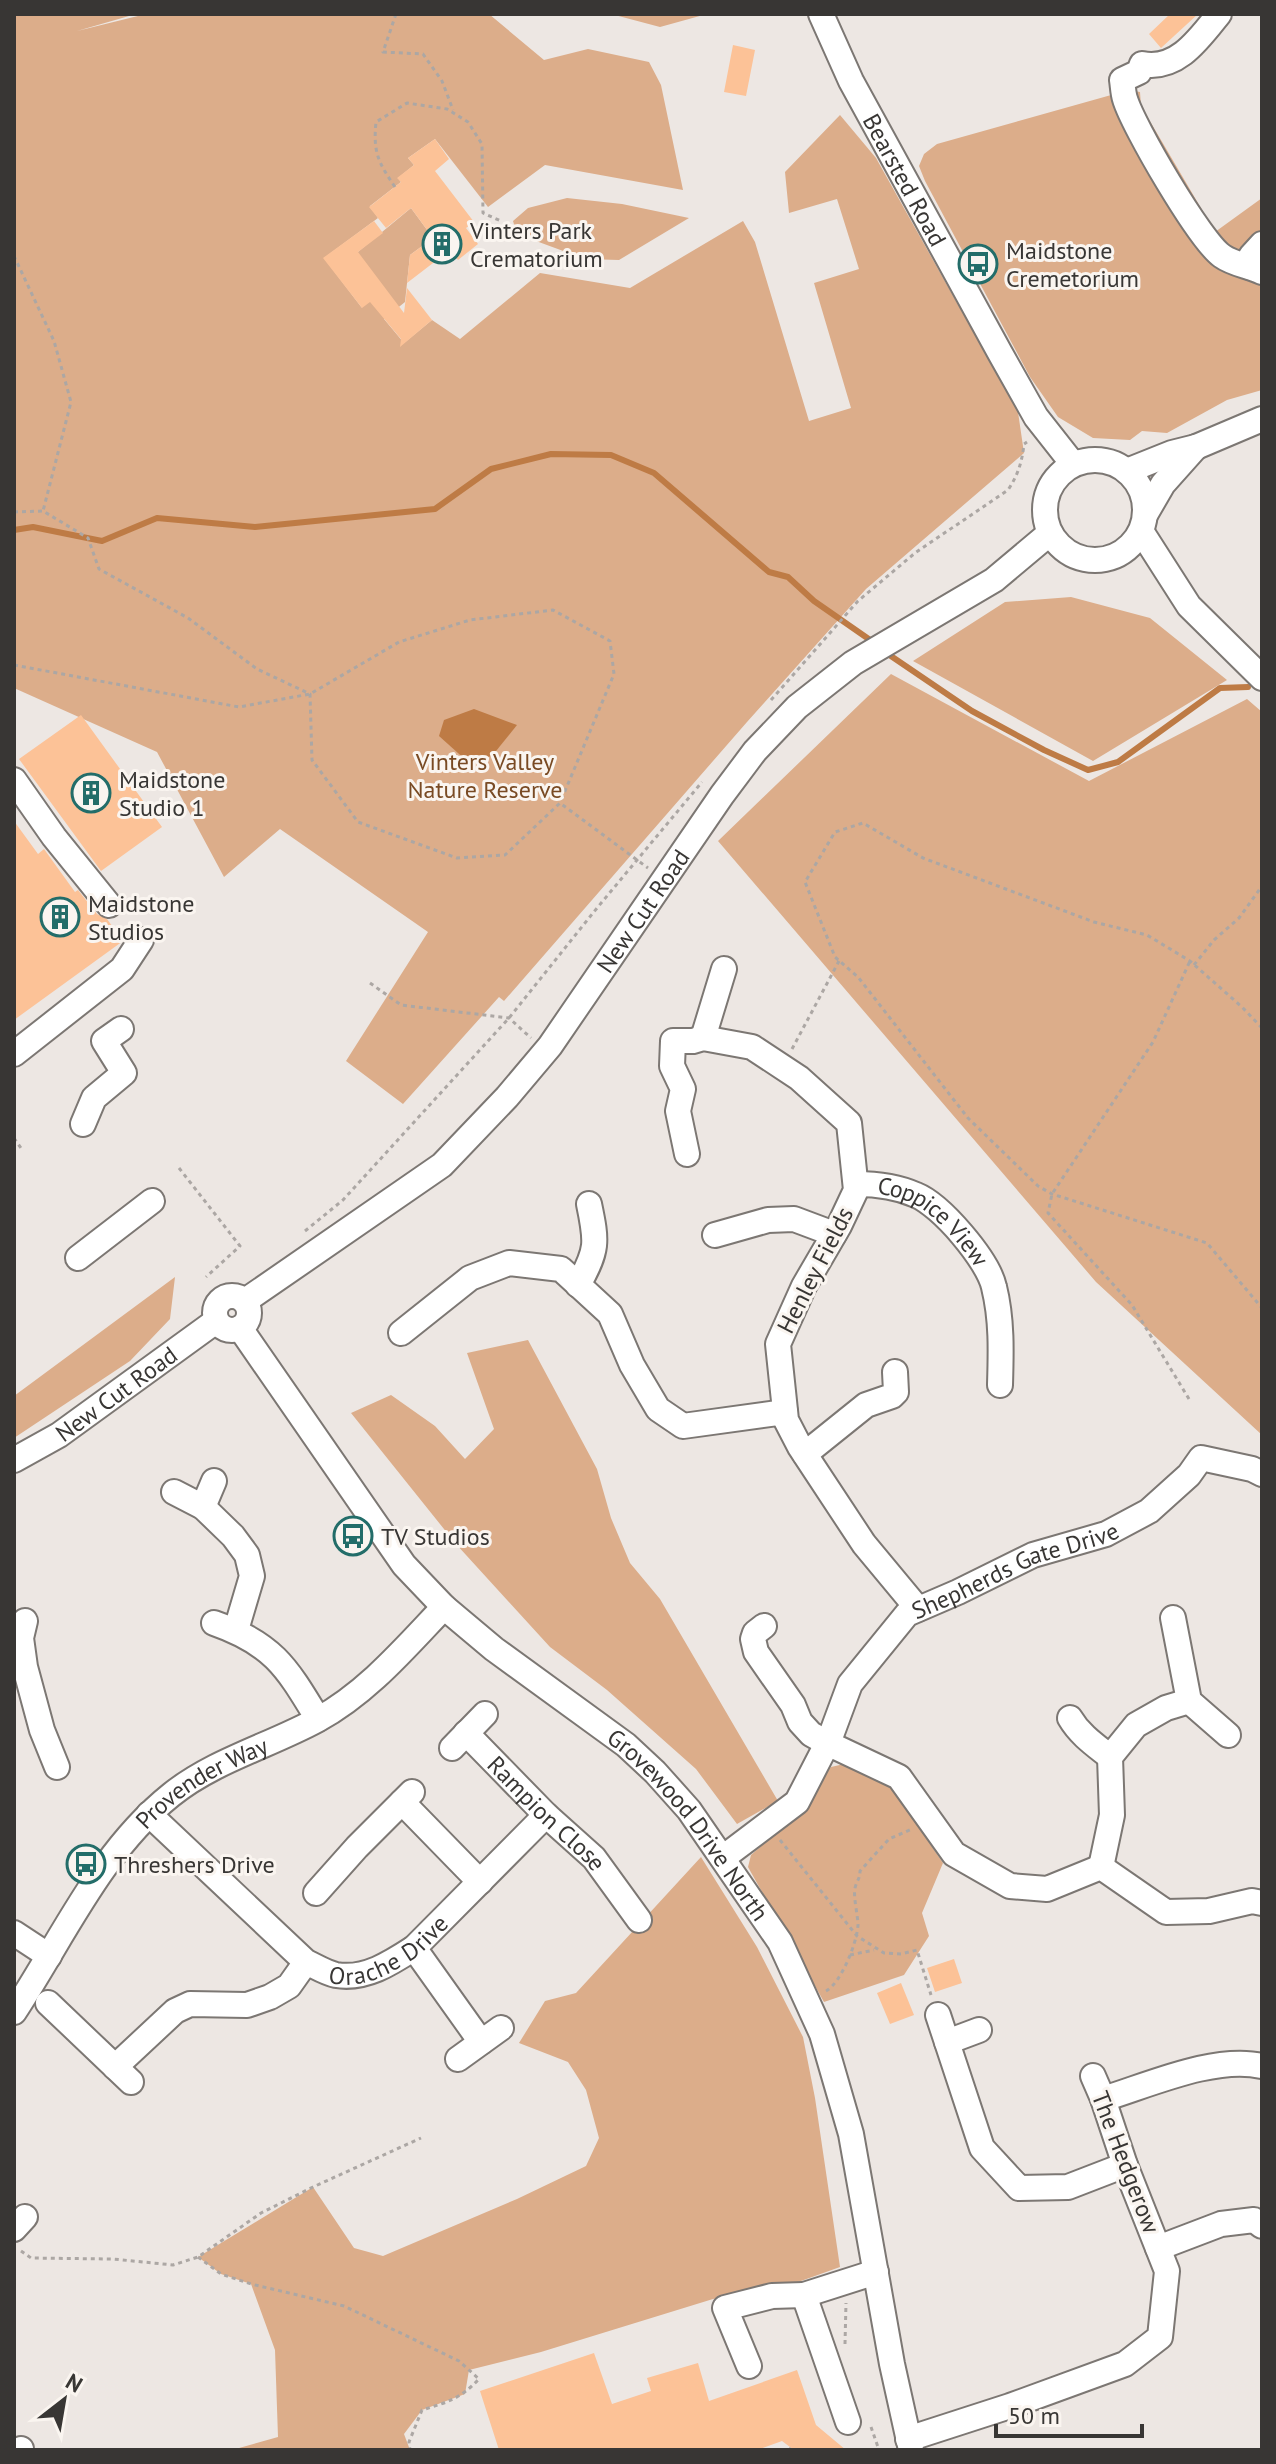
<svg xmlns="http://www.w3.org/2000/svg" width="1276" height="2464" viewBox="0 0 1276 2464" font-family="'PT Sans',sans-serif">
  <style>
    .green { fill: #dcad8a }
    .water { fill: #be7b45 }
    .lines { fill: none; stroke-linecap: round; stroke-linejoin: round }
    .stream { stroke: #be7b45; stroke-width: 6 }
    .building { fill: #fcc297 }
    .minor-casing { stroke: #7c7773; stroke-width: 28 }
    .path { stroke: #aca7a4; stroke-width: 3; stroke-dasharray: 4 4; stroke-linecap: butt }
    .minor { stroke: #fff; stroke-width: 24 }
    .labels { text-anchor: middle; dominant-baseline: central; stroke-width: 6; stroke-linejoin: round; paint-order: stroke }
    .street-label { font-size: 24px; fill: #383634; stroke: #faf5f0 }
    .poi-label { font-size: 24px; fill: #383634; stroke: #faf5f0; text-anchor: start }
    .park-label { font-size: 24px; fill: #794a23; stroke: #faf5f0 }
  </style>
  <rect width="100%" height="100%" fill="#ede7e3"/>
  <path class="green" d="M14 14H136L77 31 146 14H489L544 60 588 49 649 62 661 85 683 190 545 165 488 207 435 139 408 158 414 165 398 178 401 182 370 206 378 218 324 258 362 308 347 261 411 208 433 238 410 255 405 302 384 319 404 343 432 320 460 339 540 273 630 288 743 221 755 242 809 421 851 408 814 283 859 269 837 199 789 213 785 172 840 115 876 158 1018 412 1024 453 866 589 747 722 504 1001 499 997 403 1104 346 1061 428 932 280 829 224 877 157 752 14 688Z
    M611 14H707L660 27Z
    M1129 90 1140 92 1141 106 1215 232 1262 198V390L1227 400 1167 433 1142 431 1130 440 1093 438 1058 417 1030 377 925 181 919 166 924 154 937 144Z
    M567 198 622 204 689 218 619 260 585 259 517 234 513 221 528 208Z
    M1071 597 1150 618 1227 680 1093 761 913 661 1005 602Z
    M891 674 1089 781 1247 699 1262 712V1435L1096 1282 718 841Z
    M175 1277 170 1319 130 1361 14 1438V1396Z
    M528 1340 597 1469 611 1518 630 1563 660 1599 778 1801 737 1824 696 1769 607 1690 550 1647 456 1544 351 1413 391 1395 435 1426 465 1459 494 1429 467 1353Z
    M844 1764 892 1788 943 1863 922 1913 929 1936 904 1975 824 2002 748 1867 751 1855 792 1819 831 1767Z
    M701 1857 757 1947 803 2037 815 2098 840 2267 787 2286 713 2299 541 2352 469 2370 465 2394 422 2410 404 2434 410 2450H232L278 2437 275 2350 251 2284 221 2274 198 2257 313 2187 354 2248 383 2256 517 2199 586 2166 599 2138 586 2090 568 2062 519 2043 545 2001 576 1993Z"/>
  <path class="water" d="M474 709 517 725 492 756 468 762 439 736 444 720Z"/>
  <g class="lines">
    <path class="stream" d="M14 530 33 527 102 541 157 518 255 527 435 509 491 469 551 454 611 455 654 473 769 572 788 577 814 601 873 642
      M885 652 972 711 1044 750 1088 770 1118 762 1220 688 1248 687"/>
  </g>
  <path class="building" d="M1170 14H1198L1161 48 1149 34Z
    M733 45 755 50 746 96 724 92Z
    M435 139 449 159 435 171 474 222 466 228 478 244 458 260 450 250 407 283 410 255 433 238 411 208 386 228 369 207 401 182 397 178 414 165 408 158Z
    M374 221 383 233 358 252 404 313 407 288 432 320 400 347 401 339 370 302 362 308 323 258Z
    M81 715 162 827 101 871 19 759Z
    M14 821 38 854 44 849 75 892 78 890 97 914 107 919 123 941 14 1020Z
    M954 1959 962 1983 935 1992 927 1968Z
    M901 1983 914 2015 890 2024 877 1993Z
    M594 2353 612 2404 651 2391 647 2378 698 2363 709 2401 797 2370 816 2425 846 2450H794L782 2441 757 2450H499L480 2391Z"/>
  <g class="lines">
    <g class="minor-casing">
      <g id="minor">
        <path id="s1" d="M821 14 851 81 1000 353 1036 417 1073 464"/>
        <path d="M1219 14C1199 39 1177 71 1142 64L1139 72 1122 80C1123 86 1123 93 1125 99 1133 126 1200 241 1222 256 1233 264 1249 266 1262 272"/>
        <path d="M1250 267 1251 256 1262 244"/>
        <circle cx="1095" cy="510" r="50"/>
        <path d="M1127 471 1172 453 1196 447 1262 419"/>
        <path d="M1145 515 1163 484 1196 447"/>
        <path d="M1141 531 1189 606 1262 678"/>
        <path d="M14 780 54 837 109 905"/>
        <path d="M703 1038 724 969"/>
        <path d="M14 1054 122 969 141 940"/>
        <path d="M83 1124 94 1098 124 1073 104 1041 121 1029"/>
        <path d="M687 1154 678 1111 683 1089 672 1066 673 1041H693L703 1038 752 1047 799 1078 849 1123 856 1190 839 1226 804 1286 778 1344 786 1420 800 1447 864 1544 918 1609"/>
        <path id="s2" d="M856 1184C877 1184 896 1186 916 1195 941 1205 988 1260 994 1287 1002 1319 1001 1352 1000 1385"/>
        <path d="M715 1235 768 1220 794 1219 834 1234"/>
        <path d="M78 1258 152 1201"/>
        <path d="M578 1285C598 1250 597 1242 589 1204"/>
        <circle cx="232" cy="1313" r="17"/>
        <path id="s3" d="M245 1301 442 1165 507 1097 550 1046 722 795 755 751 797 707 853 663 994 580 1050 533"/>
        <path id="s4" d="M240 1328 404 1565 444 1607 494 1649 626 1745 655 1772 689 1810 780 1942 822 2034 851 2134 892 2364 911 2450"/>
        <path d="M401 1333 470 1278 509 1263 561 1269 610 1314 632 1365 658 1409 683 1426 785 1412"/>
        <path d="M805 1454 866 1405 892 1396 896 1392 895 1372"/>
        <path id="s5" d="M14 1460 59 1435 216 1321"/>
        <path d="M174 1492 203 1507 233 1536 247 1555 252 1576 236 1630"/>
        <path d="M203 1507 214 1481"/>
        <path d="M1173 1618 1189 1701 1228 1735"/>
        <path d="M25 1621 21 1638 25 1667 42 1730 57 1767"/>
        <path d="M214 1623C274 1644 287 1668 318 1719"/>
        <path d="M764 1626 755 1633 753 1639 756 1652 793 1705 800 1722 811 1734 827 1743 899 1777 954 1854 1010 1886 1047 1889 1101 1867 1166 1912 1209 1911 1252 1901 1262 1903"/>
        <path d="M1070 1718C1080 1735 1095 1745 1110 1757"/>
        <path id="s6" d="M466 1733 546 1815 594 1858 639 1920"/>
        <path d="M452 1748 485 1714"/>
        <path d="M402 1802 480 1882"/>
        <path id="s7" d="M149 1814 306 1962C315 1966 326 1973 336 1975 365 1980 391 1963 414 1948L546 1815"/>
        <path id="s8" d="M724 1857 797 1802 830 1738 850 1684 907 1614 958 1592 1033 1555 1106 1534 1149 1511 1189 1475 1201 1458 1252 1469 1262 1474"/>
        <path d="M1101 1867 1112 1815 1110 1757 1136 1725 1166 1708 1189 1701"/>
        <path d="M316 1893 357 1847 412 1792"/>
        <path d="M14 1933 49 1956"/>
        <path d="M414 1948 481 2042"/>
        <path d="M48 2003 131 2082"/>
        <path id="s9" d="M14 2012C63 1938 100 1852 171 1795 213 1761 269 1746 317 1720 367 1693 405 1648 444 1607"/>
        <path d="M938 2015 982 2148 1019 2188 1068 2187 1125 2165"/>
        <path d="M947 2042 979 2030"/>
        <path d="M458 2059 501 2028"/>
        <path d="M115 2067 175 2011 190 2004 247 2005 270 1997 289 1986 306 1962"/>
        <path d="M1103 2099C1149 2085 1215 2055 1262 2066"/>
        <path d="M14 2229 25 2217"/>
        <path d="M1158 2248 1221 2224 1254 2220 1262 2226"/>
        <path d="M749 2366 725 2308 772 2296 804 2295"/>
        <path d="M848 2422 804 2295 876 2272"/>
        <path d="M908 2439 1010 2406 1125 2364 1160 2337 1167 2271 1125 2165 1103 2099 1093 2076"/>
        <path d="M20 2450 21 2449"/>
      </g>
    </g>
    <path class="path" d="M396 14 383 52 423 54 442 81 453 110
      M395 187C378 162 373 152 376 122L407 103 447 109 468 122 482 144 483 213 501 221
      M14 256 54 341 71 402 43 511
      M14 512 43 511 88 538 99 569 188 618 257 669 310 694 312 760 358 822 457 858 505 855 560 803 648 868
      M14 665 239 707 310 694 399 642 470 620 553 610 610 641 614 674 560 803
      M771 700 858 601 915 553 1008 490C1018 475 1022 462 1024 444L1027 442
      M1194 965 1214 940 1239 918 1262 886
      M370 983 401 1005 509 1018 531 1038
      M1262 1028 1242 1007 1190 961 1147 935 1094 922 923 858 863 823 835 832 805 882 835 957 858 977 968 1118 1038 1186 1052 1194 1207 1243 1262 1308
      M792 1049 839 961
      M14 1138 23 1151
      M179 1168 240 1246 206 1277
      M305 1231 343 1200 509 1018 597 908 702 782
      M1189 1399 1132 1305 1048 1213 1052 1194 1153 1042 1190 961
      M780 1840 857 1936 884 1953 901 1954 917 1950 931 1995
      M850 1955 874 1950
      M826 1991C841 1983 857 1943 858 1925 858 1916 853 1896 855 1888 857 1880 860 1879 860 1871L889 1839 912 1829
      M21 2251 31 2258 113 2259 173 2265 198 2257 261 2213 313 2187 421 2138
      M198 2257 221 2274 251 2284 344 2306 459 2361 479 2379C460 2399 448 2402 422 2410L409 2442 410 2450
      M845 2344 846 2303
      M871 2427 879 2450
      M789 2450 791 2448"/>
    <use href="#minor" class="minor"/>
  </g>
  <defs>
    <g id="building-ring" transform="scale(2)"><circle r="9.5" fill="#faf5f0" stroke="#236d69" stroke-width="1.5"/><path d="M-4-6H4V6H1V3H-1V6H-4ZM-2.5-4.3h1.7v1.8h-1.7ZM.8-4.3h1.7v1.8H.8ZM-2.5-1h1.7V.8h-1.7ZM.8-1h1.7V.8H.8Z" fill="#236d69"/></g>
    <g id="bus-ring" transform="scale(2)"><circle r="9.5" fill="#faf5f0" stroke="#236d69" stroke-width="1.5"/><path d="M-5-6H5V4H4V6H2V4H-2V6H-4V4H-5ZM-3.5-4V0h7V-4ZM-3.5 1.2v1.5H-2V1.2ZM2 1.2v1.5H3.5V1.2Z" fill="#236d69"/></g>
  </defs>
  <g fill-rule="evenodd">
    <use href="#building-ring" x="442" y="244"/>
    <use href="#bus-ring" x="978" y="264"/>
    <use href="#building-ring" x="91" y="793"/>
    <use href="#building-ring" x="60" y="917"/>
    <use href="#bus-ring" x="353" y="1536"/>
    <use href="#bus-ring" x="86" y="1864"/>
  </g>
  <g class="labels">
    <g class="street-label">
      <text stroke="none"><textPath href="#s1" startOffset="186">Bearsted Road</textPath></text>
      <text stroke="none"><textPath href="#s3" startOffset="564">New Cut Road</textPath></text>
      <text stroke="none"><textPath href="#s2" startOffset="90">Coppice View</textPath></text>
      <text transform="translate(815 1270) rotate(-63)">Henley Fields</text>
      <text stroke="none"><textPath href="#s5" startOffset="122">New Cut Road</textPath></text>
      <text stroke="none"><textPath href="#s8" startOffset="428">Shepherds Gate Drive</textPath></text>
      <text stroke="none"><textPath href="#s9" startOffset="302">Provender Way</textPath></text>
      <text stroke="none"><textPath href="#s6" startOffset="114">Rampion Close</textPath></text>
      <text stroke="none"><textPath href="#s4" startOffset="676">Grovewood Drive North</textPath></text>
      <text stroke="none"><textPath href="#s7" startOffset="308">Orache Drive</textPath></text>
      <text transform="translate(1126 2162) rotate(69)">The Hedgerow</text>
    </g>
    <g class="poi-label">
      <text x="470" y="230">Vinters Park<tspan x="470" dy="28">Crematorium</tspan></text>
      <text x="1006" y="250">Maidstone<tspan x="1006" dy="28">Cremetorium</tspan></text>
      <text x="119" y="779">Maidstone<tspan x="119" dy="28">Studio 1</tspan></text>
      <text x="88" y="903">Maidstone<tspan x="88" dy="28">Studios</tspan></text>
      <text x="381" y="1536">TV Studios</text>
      <text x="114" y="1864">Threshers Drive</text>
    </g>
    <g class="park-label">
      <text x="485" y="761">Vinters Valley<tspan x="485" dy="28">Nature Reserve</tspan></text>
    </g>
  </g>
  <rect width="1276" height="2464" fill="none" stroke="#383634" stroke-width="32"/>
  <g transform="translate(64 2400) rotate(31)" stroke="#faf5f0" stroke-width="6" paint-order="stroke">
  <path d="M0-6L14 30L0 20L-14 30Z" fill="#383634"/>
  <text y="-12" font-size="22" font-weight="bold" text-anchor="middle" fill="#383634">N</text>
  </g>
  <path d="M996 2424v12h146v-12" fill="none" stroke="#383634" stroke-width="4"/>
  <text x="1008" y="2424" font-size="24" fill="#383634" stroke="#faf5f0" stroke-width="6" paint-order="stroke">50 m</text>
</svg>
